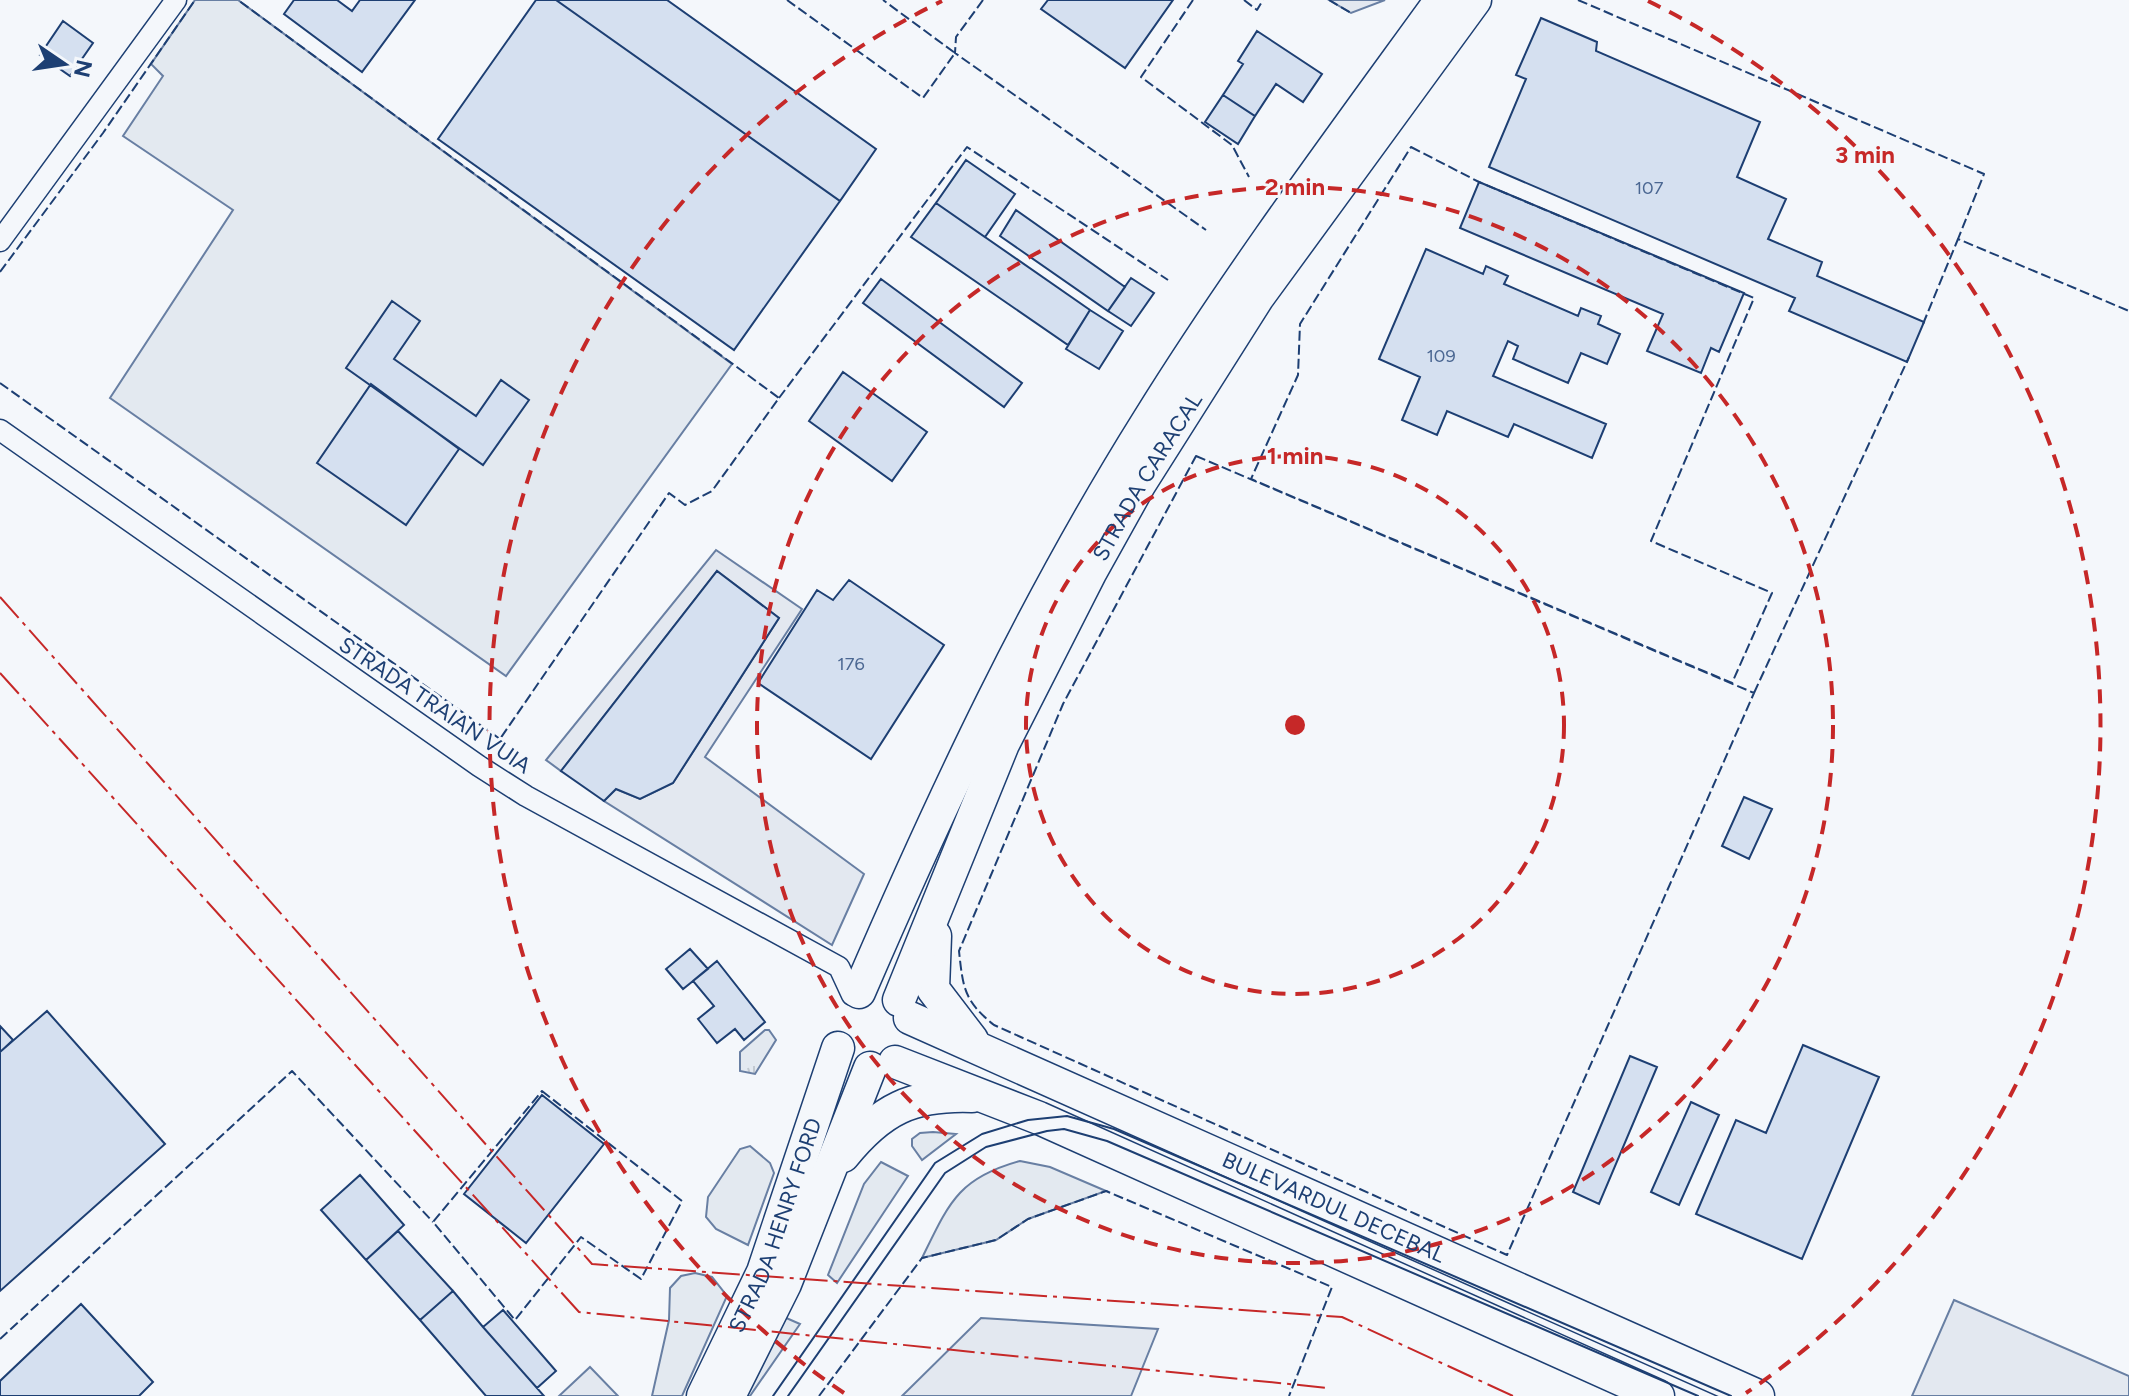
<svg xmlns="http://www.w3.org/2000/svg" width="2129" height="1396" viewBox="0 0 2129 1396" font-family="Figtree,sans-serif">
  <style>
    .grass { fill: #e3e9f0; stroke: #687fa3; stroke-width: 2 }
    .park { fill: url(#park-tufts); stroke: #687fa3; stroke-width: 2 }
    .parking { fill: #e3e8f0; stroke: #687fa3; stroke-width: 2 }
    .building { fill: #d5e0f0; stroke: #1d3f73; stroke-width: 2 }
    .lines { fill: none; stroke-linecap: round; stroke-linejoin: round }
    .street-casing { stroke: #1d3f73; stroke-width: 23 }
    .primary-casing { stroke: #1d3f73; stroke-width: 35 }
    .street { stroke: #f4f7fb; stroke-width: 20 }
    .primary { stroke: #f4f7fb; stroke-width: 32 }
    .tram { stroke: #1d3f73; stroke-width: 2 }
    .fence { stroke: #1d3f73; stroke-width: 2; stroke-dasharray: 10 4; stroke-linecap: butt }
    .power { stroke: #c62828; stroke-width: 2; stroke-dasharray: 28 6 4 6; stroke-linecap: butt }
    .ring { fill: none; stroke: #c62828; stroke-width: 4; stroke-dasharray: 14 10 }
    .labels { text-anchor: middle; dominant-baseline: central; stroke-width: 6; stroke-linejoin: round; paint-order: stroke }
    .number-label { font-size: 18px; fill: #4b6792 }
    .street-label { font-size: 22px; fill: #1d3f73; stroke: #f4f7fb }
    .centre { fill: #c62828; stroke: #f4f7fb; stroke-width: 4 }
    .ring-label { font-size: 24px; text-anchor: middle; font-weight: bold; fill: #c62828; stroke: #f4f7fb; stroke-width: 6; stroke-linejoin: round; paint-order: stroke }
  </style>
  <defs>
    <pattern id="park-tufts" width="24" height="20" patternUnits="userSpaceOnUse" patternTransform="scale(2)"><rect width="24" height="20" fill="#e3e9f0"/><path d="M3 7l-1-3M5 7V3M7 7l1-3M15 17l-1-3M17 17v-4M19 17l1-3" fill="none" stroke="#c2c9d1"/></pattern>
  </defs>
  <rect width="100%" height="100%" fill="#f4f7fb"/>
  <path class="grass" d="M195 0H238L732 364 506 676 110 398 233 210 123 136 163 76 151 64Z
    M933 1132 956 1134 922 1160 912 1146V1139L920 1133Z
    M750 1146 770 1163 774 1173 748 1245 716 1229 706 1217 708 1197 740 1149Z
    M1020 1161 1050 1167 1106 1191 1028 1219 996 1240 922 1258C949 1203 958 1178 1020 1161Z
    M881 1162 908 1176 837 1283 828 1275 864 1184Z
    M695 1273 712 1277 727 1296 682 1396H652L669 1320 670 1288 681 1276Z
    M784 1317 800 1324 750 1396H740Z"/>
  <path class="park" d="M765 1030H769L776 1040 755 1074 740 1071V1052Z"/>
  <path class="parking" d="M1329 0H1385L1351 13Z
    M716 550 802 609 705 757 864 874 832 945 604 801 616 789 640 799 673 783 779 618 717 571 561 771 546 760Z
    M1954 1300 2129 1376V1396H1912Z
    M981 1318 1158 1329 1131 1396H902Z
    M590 1367 618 1396H559Z"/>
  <path class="building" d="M294 0H337L352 11 360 0H415L362 72 284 14Z
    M536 0H556L840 201 734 350 438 139Z
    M556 0H667L876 149 840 201Z
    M1048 0H1173L1125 68 1041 9Z
    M1541 18 1597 42 1596 51 1760 122 1737 177 1786 199 1768 239 1822 262 1817 276 1924 322 1907 362 1789 311 1795 298 1489 167 1526 79 1516 75Z
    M63 21 93 43 70 76 40 55Z
    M1257 31 1322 74 1303 102 1276 84 1255 116 1223 95 1243 64 1238 61Z
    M1223 95 1255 116 1238 144 1205 122Z
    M966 160 1015 194 985 237 936 203Z
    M1479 182 1744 293 1719 352 1711 348 1701 373 1647 351 1663 314 1460 228Z
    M936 203 1090 310 1068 345 911 237Z
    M1016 210 1125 287 1108 311 1000 236Z
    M1426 249 1483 274 1486 266 1508 276 1504 284 1578 316 1581 308 1601 316 1598 324 1620 334 1607 364 1581 353 1568 383 1513 359 1518 346 1508 341 1493 376 1606 424 1592 458 1514 424 1508 437 1447 411 1437 435 1402 420 1420 377 1379 359Z
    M1131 278 1154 293 1131 326 1108 311Z
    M881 279 1022 383 1004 407 863 303Z
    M392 301 420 321 394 359 476 416 501 380 529 400 483 465 346 368Z
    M1090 310 1123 331 1099 369 1066 349Z
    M843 372 927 432 892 481 809 421Z
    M371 384 459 449 406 525 317 463Z
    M717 571 779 618 673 783 640 799 616 789 604 801 561 771Z
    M849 580 944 645 871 759 758 683 817 590 833 600Z
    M1744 797 1772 809 1749 859 1722 846Z
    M690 949 708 969 683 989 666 969Z
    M717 961 765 1022 744 1040 735 1029 717 1043 698 1019 714 1006 693 981Z
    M47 1011 165 1144 0 1291V1052Z
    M0 1026 13 1040 0 1052Z
    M1803 1045 1879 1077 1802 1259 1696 1214 1736 1120 1766 1133Z
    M1630 1056 1657 1067 1599 1204 1573 1192Z
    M542 1095 604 1144 526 1243 464 1194Z
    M1691 1102 1719 1115 1679 1205 1651 1192Z
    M360 1175 404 1225 366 1260 321 1210Z
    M398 1231 453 1291 420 1320 366 1260Z
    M453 1291 483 1327 544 1396H486L420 1320Z
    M81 1304 153 1382 139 1396H0V1381Z
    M503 1310 556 1371 537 1388 483 1327Z"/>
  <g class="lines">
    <g class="street-casing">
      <path id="street" d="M0 241 176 0
        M0 430 479 766 526 796 839 967 852 995"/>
    </g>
    <g class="primary-casing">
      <g id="primary">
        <path d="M935 936 933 989 972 1040"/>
        <path d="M859 992C944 795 1034 603 1148 421 1238 276 1341 138 1441 0"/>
        <path id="s1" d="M899 1000 1003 744 1090 573 1139 485 1258 297 1475 0"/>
        <path id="s2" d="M910 1018 1758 1396"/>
        <path d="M895 1062 1039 1118 1658 1396"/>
        <path d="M843 1156C881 1109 912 1094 972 1096"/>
        <path id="s3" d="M703 1396 763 1272 838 1048"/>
        <path d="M729 1396 785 1284 870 1068"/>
      </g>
    </g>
    <use href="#street" class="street"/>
    <use href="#primary" class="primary"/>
    <path class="tram" d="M773 1396 935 1163 982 1134 1028 1120 1067 1116 1114 1129 1731 1396
      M788 1396 945 1173 986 1147 1047 1131 1064 1129 1107 1141 1698 1396"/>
    <path class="fence" d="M787 0 923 98 955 53 883 0
      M983 0 956 37 955 53 1206 230
      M1193 0 1141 77 1232 145 1249 177
      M1244 0 1257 10 1263 0
      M1329 0 1351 13
      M1578 0 1984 174 1958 239 2129 311
      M1411 147 1479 182 1754 298 1651 541 1772 593 1732 683 1251 479 1298 375 1300 324Z
      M0 272 103 133 195 0
      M1923 324 1958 239
      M0 383 500 739 669 493 685 505 712 491 779 398 238 0
      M779 398 967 147 1168 280
      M1196 456 1754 693 1507 1255 994 1025C964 1001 963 988 959 951L1063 704Z
      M1754 693 1909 357
      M542 1091 682 1201 641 1279 581 1237 515 1320 433 1222Z
      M0 1339 292 1071 433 1222
      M819 1396 922 1258 996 1240 1028 1219 1106 1191 1332 1287 1289 1396"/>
    <path class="power" d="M0 597 592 1264 1342 1317 1513 1396
      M0 673 579 1312 1328 1388"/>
  </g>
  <g class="ring">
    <circle cx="1295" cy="725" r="269"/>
    <circle cx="1295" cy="725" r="538"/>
    <path d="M844 1393A806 806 0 0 1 942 1M1648 1A806 806 0 0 1 1746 1393"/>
  </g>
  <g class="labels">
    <g class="number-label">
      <text x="1649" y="188">107</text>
      <text x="1441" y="356">109</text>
      <text x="851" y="664">176</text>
    </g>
    <g class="street-label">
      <text stroke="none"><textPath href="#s1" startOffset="580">STRADA CARACAL</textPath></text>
      <text transform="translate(435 705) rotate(34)">STRADA TRAIAN VUIA</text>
      <text stroke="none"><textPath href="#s2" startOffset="464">BULEVARDUL DECEBAL</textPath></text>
      <text stroke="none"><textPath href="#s3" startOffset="186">STRADA HENRY FORD</textPath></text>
    </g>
  </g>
  <circle cx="1295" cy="725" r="12" class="centre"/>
  <g class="ring-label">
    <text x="1865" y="163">3 min</text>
    <text x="1295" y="195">2 min</text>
    <text x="1295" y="464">1 min</text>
  </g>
  <g transform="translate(64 64) rotate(103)" stroke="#f4f7fb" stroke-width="6" paint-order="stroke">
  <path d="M0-6L14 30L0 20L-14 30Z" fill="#1d3f73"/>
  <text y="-12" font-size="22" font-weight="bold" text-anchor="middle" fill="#1d3f73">N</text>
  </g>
</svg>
